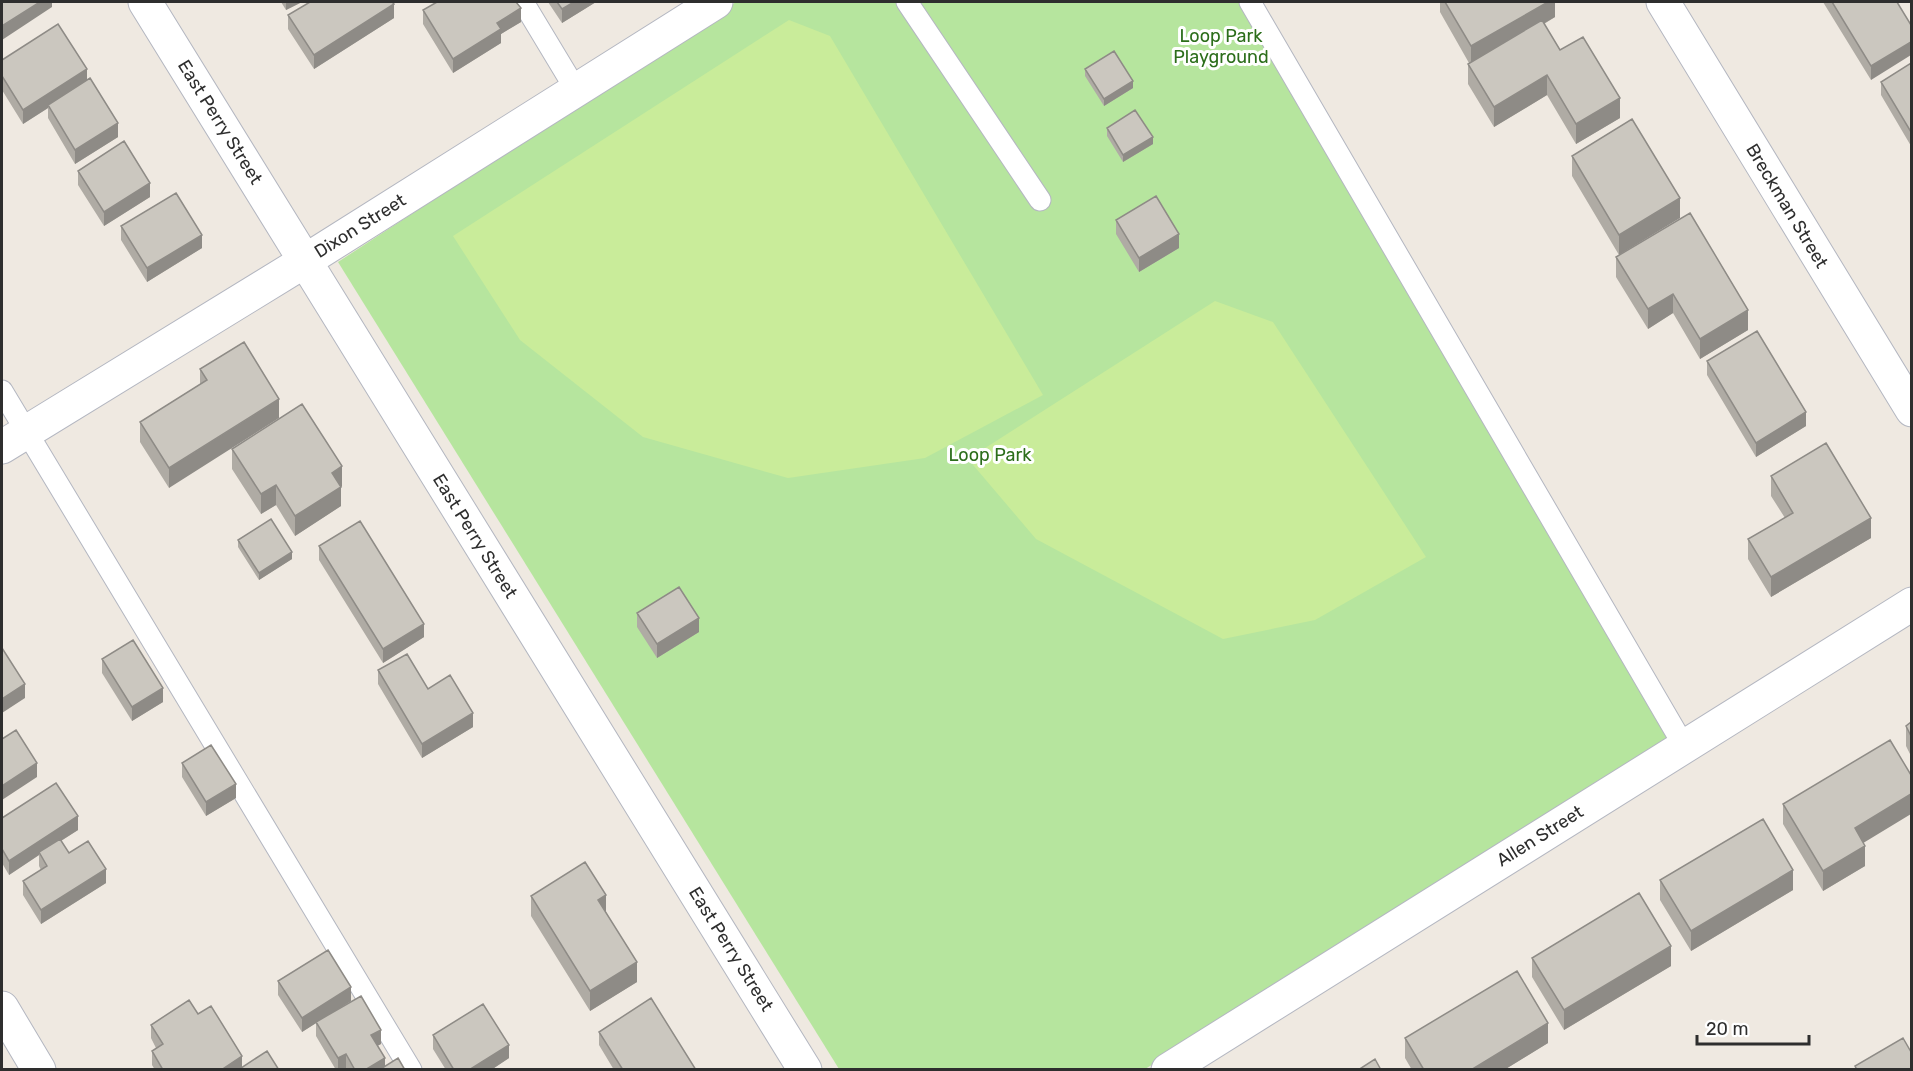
<svg xmlns="http://www.w3.org/2000/svg" width="1913" height="1071" viewBox="0 0 1913 1071" font-family="Rubik,sans-serif">
  <style>
    .green { fill: #b6e59e }
    .pitch { fill: #c9ec9a }
    .lines { fill: none; stroke-linecap: round; stroke-linejoin: round }
    .service-casing { stroke: #b4b7c1; stroke-width: 23 }
    .minor-casing { stroke: #b4b7c1; stroke-width: 35 }
    .tertiary-casing { stroke: #b4b7c1; stroke-width: 35 }
    .service { stroke: #fff; stroke-width: 21 }
    .minor { stroke: #fff; stroke-width: 33 }
    .tertiary { stroke: #fff; stroke-width: 33 }
    .wall { fill: #afaba4 }
    .shaded-wall { fill: #8e8b86 }
    .building { fill: #cbc7bf; stroke: #8e8b86; stroke-width: 1.5 }
    .labels { text-anchor: middle; dominant-baseline: central; stroke-width: 6; stroke-linejoin: round; paint-order: stroke }
    .park-label { font-size: 18px; fill: #2c6e1b; stroke: #fff }
    .street-label { font-size: 18px; fill: #2e2e2e; stroke: #fff }
  </style>
  <rect width="100%" height="100%" fill="#efe9e1"/>
  <path class="green" d="M736 2H1250L1684 746 1145 1069H839L338 262Z"/>
  <path class="pitch" d="M789 20 830 36 1043 395 925 458 788 478 643 437 520 340 453 236Z
    M1215 301 1273 322 1426 557 1315 620 1223 639 1036 539 968 459Z"/>
  <g class="lines">
    <g class="service-casing">
      <path id="service" d="M523 2 576 90
        M907 2 1040 200
        M1250 2 1684 746
        M2 391 411 1070"/>
    </g>
    <g class="minor-casing">
      <path id="minor" d="M145 2 805 1070
        M1663 2 1912 410
        M2 447 305 261 716 2
        M1168 1070 1912 604"/>
    </g>
    <g class="tertiary-casing">
      <path id="tertiary" d="M2 1008 39 1070"/>
    </g>
    <use href="#service" class="service"/>
    <use href="#minor" class="minor"/>
    <use href="#tertiary" class="tertiary"/>
  </g>
  <path class="wall" d="M281 2H302L286 10Z
    M548 2H596L562 23Z
    M1440 2H1555V17L1544 24 1560 50 1620 118 1576 144 1547 95 1494 127 1468 84V64L1469 63 1440 12Z
    M1823 2H1897L1871 80Z
    M423 10 521 22 501 34V43L453 73 423 24Z
    M288 15 394 18 314 69 288 29Z
    M2 60 87 80 118 137 75 164 48 118V108L23 124 2 90Z
    M1911 63V146L1881 95V82Z
    M1085 69 1133 88 1104 106 1085 76Z
    M1632 119 1619 255 1572 176V156Z
    M1107 128 1153 144 1123 162 1107 136Z
    M78 171 150 197 104 226 78 185Z
    M1116 220 1179 248 1139 272 1116 234Z
    M121 226 202 248 147 282 121 240Z
    M1616 257 1748 330 1700 359 1673 313 1648 329 1616 277Z
    M244 342 169 488 140 442V422L200 384V369Z
    M1707 361 1806 426 1756 457 1707 375Z
    M232 449 342 486 341 487V506L295 536 276 505 261 514 232 469Z
    M1771 476 1871 538 1771 597 1748 559V539L1785 518 1771 496Z
    M238 540 292 559 259 580 238 547Z
    M319 546 424 637 383 663 319 560Z
    M637 613 699 632 657 658 637 627Z
    M102 659 163 702 132 721 102 673Z
    M378 670 428 689 473 727 422 758 378 684Z
    M1911 722V756L1906 746V726Z
    M182 763 236 798 206 816 182 777Z
    M1783 804 1863 843 1865 866 1823 891 1783 824Z
    M2 818 78 830 61 841 69 853 106 883 41 924 23 895V881L41 870 39 866V855L9 875 2 863Z
    M1660 880 1793 890 1691 951 1660 900Z
    M531 896 606 912 637 982 590 1011 531 916Z
    M1532 958 1671 966 1564 1030 1532 977Z
    M278 981 351 1001 321 1019 381 1044 377 1046 385 1066 405 1070H347L346 1068 342 1070H336L316 1036V1023L302 1032 278 995Z
    M198 1014 242 1067 279 1070H155L152 1065V1051L156 1048 151 1038V1025Z
    M599 1032 696 1070H614L599 1045Z
    M433 1035 509 1058 491 1070H446L433 1049Z
    M1405 1038 1548 1043 1504 1070H1412L1405 1058Z"/>
  <path class="shaded-wall" d="M40 2H52V7L2 40V26Z
    M286 2H302L286 10Z
    M574 2H596L562 23V9Z
    M1548 2H1555V17L1471 66V46Z
    M394 4V18L314 69V55Z
    M521 8V22L501 34V43L453 73V59L497 23Z
    M1911 42V55L1871 80V66Z
    M87 69V83L48 105V108L23 124V110Z
    M1547 75V95L1494 127V107Z
    M1133 81V88L1104 106V99Z
    M1620 98V118L1576 144V124Z
    M118 123V137L75 164V150Z
    M1153 137V144L1123 162V155Z
    M150 183V197L104 226V212Z
    M1680 198V218L1619 255V235Z
    M1179 234V248L1139 272V258Z
    M202 235V248L147 282V268Z
    M1673 294V313L1648 329V309Z
    M1748 310V330L1700 359V339Z
    M279 399V418L169 488V468Z
    M1806 412V426L1756 457V443Z
    M342 466V486L341 487V506L295 536V516L332 473Z
    M276 485V505L261 514V494Z
    M1871 518V538L1771 597V577Z
    M292 552V559L259 580V573Z
    M699 618V632L657 658V644Z
    M424 624V637L383 663V649Z
    M25 684V698L2 713V699Z
    M163 688V702L132 721V707Z
    M473 713V727L422 758V744Z
    M37 763V777L2 800V786Z
    M236 784V798L206 816V802Z
    M1911 794V814L1855 848V828Z
    M78 816V830L40 854 39 852V855L9 875V861Z
    M1865 846V866L1823 891V871Z
    M106 869V883L41 924V910Z
    M1793 870V890L1691 951V931Z
    M606 895V915L598 900Z
    M1671 946V966L1564 1030V1010Z
    M637 962V982L590 1011V991Z
    M351 987V1001L302 1032V1018Z
    M1548 1023V1043L1504 1070H1471Z
    M381 1030V1044L371 1049V1035Z
    M509 1045V1058L491 1070H469Z
    M346 1054V1068L342 1070H338V1058Z
    M242 1056V1070H221Z
    M385 1058V1070H365Z"/>
  <path class="building" d="M2 2H40L2 26Z
    M310 2H392L394 4 314 55 288 15Z
    M437 2H516L521 8 497 23 501 29 453 59 423 10Z
    M557 2H574L562 9Z
    M1445 2H1548L1471 46Z
    M1832 2H1897L1911 25V42L1871 66Z
    M1542 20 1560 50 1583 37 1620 98 1576 124 1547 75 1494 107 1468 64Z
    M58 24 87 69 23 110 2 76V60Z
    M1114 51 1133 81 1104 99 1085 69Z
    M1911 63V132L1881 82Z
    M90 78 118 123 75 150 48 105Z
    M1135 110 1153 137 1123 155 1107 128Z
    M1632 119 1680 198 1619 235 1572 156Z
    M124 141 150 183 104 212 78 171Z
    M176 193 202 235 147 268 121 226Z
    M1156 196 1179 234 1139 258 1116 220Z
    M1690 213 1748 310 1700 339 1673 294 1648 309 1616 257Z
    M1757 331 1806 412 1756 443 1707 361Z
    M244 342 279 399 169 468 140 422 207 380 200 369Z
    M302 404 342 466 332 473 341 487 295 516 276 485 261 494 232 449Z
    M1826 443 1871 518 1771 577 1748 539 1793 513 1771 476Z
    M271 519 292 552 259 573 238 540Z
    M360 521 424 624 383 649 319 546Z
    M679 587 699 618 657 644 637 613Z
    M133 640 163 688 132 707 102 659Z
    M2 648 25 684 2 699Z
    M407 654 428 689 450 675 473 713 422 744 378 670Z
    M1911 722V736L1906 726Z
    M16 730 37 763 2 786V739Z
    M1890 740 1911 775V794L1855 828 1865 846 1823 871 1783 804Z
    M211 745 236 784 206 802 182 763Z
    M56 783 78 816 9 861 2 849V818Z
    M1763 819 1793 870 1691 931 1660 880Z
    M60 839 69 853 88 841 106 869 41 910 23 881 47 866 39 852Z
    M585 862 606 895 598 900 637 962 590 991 531 896Z
    M1639 893 1671 946 1564 1010 1532 958Z
    M328 950 351 987 302 1018 278 981Z
    M1517 971 1548 1023 1471 1070H1424L1405 1038Z
    M361 996 381 1030 371 1035 385 1058 365 1070H355L346 1054 338 1058 316 1022Z
    M651 998 696 1070H623L599 1032Z
    M189 1000 198 1014 211 1006 242 1056 221 1070H163L152 1051 163 1044 151 1025Z
    M483 1004 509 1045 469 1070H454L433 1035Z
    M1903 1038 1911 1052V1070H1857L1855 1066Z
    M267 1051 279 1070H238Z
    M398 1058 405 1070H379Z
    M1375 1059 1381 1070H1358Z"/>
  <g class="labels">
    <g class="park-label">
      <text x="1221" y="36">Loop Park<tspan x="1221" dy="21">Playground</tspan></text>
      <text x="990" y="455">Loop Park</text>
    </g>
    <g class="street-label">
      <text transform="translate(220 122) rotate(58)">East Perry Street</text>
      <text transform="translate(1787 206) rotate(59)">Breckman Street</text>
      <text transform="translate(360 226) rotate(-32)">Dixon Street</text>
      <text transform="translate(475 536) rotate(58)">East Perry Street</text>
      <text transform="translate(1540 836) rotate(-32)">Allen Street</text>
      <text transform="translate(731 949) rotate(58)">East Perry Street</text>
    </g>
  </g>
  <rect width="1913" height="1071" fill="none" stroke="#2e2e2e" stroke-width="6"/>
  <path d="M1697 1035v9h112v-9" fill="none" stroke="#2e2e2e" stroke-width="3"/>
  <text x="1706" y="1035" font-size="18" fill="#2e2e2e" stroke="#ffffff" stroke-width="4.5" paint-order="stroke">20 m</text>
</svg>
